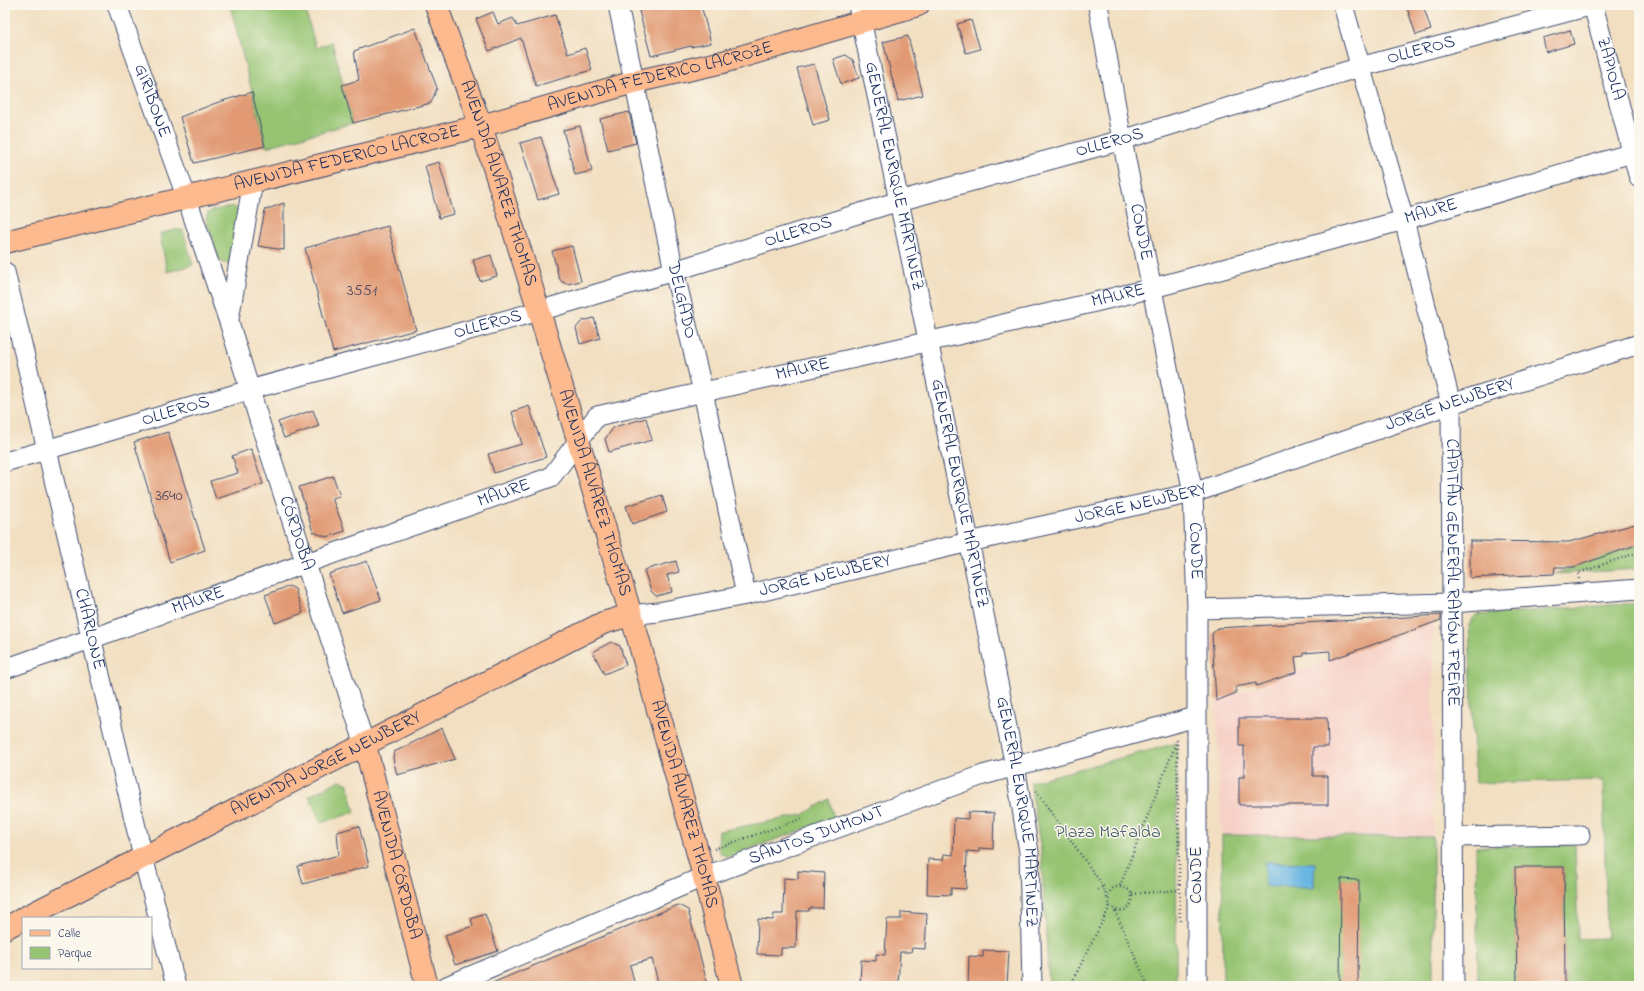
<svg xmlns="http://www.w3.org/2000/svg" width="1644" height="991" viewBox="0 0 1644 991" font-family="'Indie Flower',sans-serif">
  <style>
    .built { fill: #f7d1c8 }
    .green { fill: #96c472; stroke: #587a68 }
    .water { fill: #69b6e2; stroke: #4272a0 }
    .building { fill: #e19a73 }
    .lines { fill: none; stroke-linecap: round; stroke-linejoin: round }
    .minor-casing { stroke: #3b496d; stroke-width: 21 }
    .major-casing { stroke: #3b496d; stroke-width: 24 }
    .path { stroke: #3b496d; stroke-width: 2.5; stroke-dasharray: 1 3; stroke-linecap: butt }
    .minor { stroke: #fff; stroke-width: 19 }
    .major { stroke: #fcba8e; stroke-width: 22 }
    .labels { text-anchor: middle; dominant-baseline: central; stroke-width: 3; stroke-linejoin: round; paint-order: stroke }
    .number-label { font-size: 16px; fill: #4c4a63 }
    .street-label { font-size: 18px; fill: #1b2f5e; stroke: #fbf7ec }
    .park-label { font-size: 18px; fill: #405c64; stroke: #fbf7ec }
  </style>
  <rect width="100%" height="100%" fill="#fbf7ec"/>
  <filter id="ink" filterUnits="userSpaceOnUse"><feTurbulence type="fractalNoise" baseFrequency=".025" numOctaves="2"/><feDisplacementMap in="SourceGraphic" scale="8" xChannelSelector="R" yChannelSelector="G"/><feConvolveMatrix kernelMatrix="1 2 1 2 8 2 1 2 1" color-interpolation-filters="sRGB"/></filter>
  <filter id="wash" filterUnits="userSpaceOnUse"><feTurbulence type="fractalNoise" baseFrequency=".012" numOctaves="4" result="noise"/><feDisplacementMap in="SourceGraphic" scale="16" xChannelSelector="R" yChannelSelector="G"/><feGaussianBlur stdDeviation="0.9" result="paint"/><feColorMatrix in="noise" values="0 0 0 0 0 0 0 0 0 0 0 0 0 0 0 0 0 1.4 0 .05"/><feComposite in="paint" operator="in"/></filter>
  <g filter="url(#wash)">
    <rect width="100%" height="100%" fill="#f2dfc1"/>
    <path class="built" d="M1433 623V837L1222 835 1216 701Z"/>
    <path class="green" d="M230 5H323L306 12 316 48 332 42 353 123 266 147Z
      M232 206 241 212 229 264 224 263 219 260 206 219 208 213 211 211Z
      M175 230H183L193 265 167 272 160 234Z
      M1639 544V569L1554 574Z
      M1639 603V986H1565L1564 867H1515L1517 986H1478L1476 847 1575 845 1578 939 1607 938 1603 780 1475 783 1469 624 1476 615Z
      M1177 743 1176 986H1049L1041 850 1030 782Z
      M340 780 348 784 355 812 321 823 309 796Z
      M829 799 834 818 728 857 720 853 718 848 719 831 803 815Z
      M1222 835 1433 837V986H1223Z"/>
    <path class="water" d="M1265 862 1315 863 1314 887 1265 886Z"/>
    <g id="blocks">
      <path class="building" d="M643 5H672L673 8 685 5H701L711 43 691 47V46L651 56 638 7Z
        M1406 5H1423L1431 30 1416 35Z
        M493 12 498 24 513 18 517 26 555 15 568 54 585 48 592 70 536 86 521 38 489 51 476 19Z
        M971 20 980 49 966 53 957 24Z
        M415 28 437 88 431 103 353 123 342 85 359 80 354 51Z
        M1570 30 1574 44 1546 52 1543 38Z
        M908 36 923 95 898 101 883 42Z
        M846 55 853 60 859 78 841 84 833 59Z
        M814 64 830 120 813 125 797 68Z
        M252 92 265 146 194 163 180 117 216 103Z
        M629 112 636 143 608 150 600 119Z
        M580 126 592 171 575 175 563 130Z
        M541 137 559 194 538 200 520 143Z
        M439 162 454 214 439 218 425 166Z
        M284 203V250L258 246 265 210Z
        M388 226 416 330 333 352 305 248Z
        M572 246 581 281 567 284 562 282 559 278 552 251Z
        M491 255 497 276 480 281 473 260Z
        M594 318 600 338 580 344 576 328 582 321Z
        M529 406 546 457 494 473 488 454 522 444 512 412Z
        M313 410 319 426 284 438 278 422Z
        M646 418 652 440 609 452 605 439 614 427Z
        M168 432 205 550 170 562 134 442Z
        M251 449 263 484 216 499 210 481 238 473 232 456Z
        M333 476 340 496 332 498 345 531 327 537 313 532 299 487Z
        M662 495 667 512 632 524 626 506Z
        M1639 523V544L1574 567H1555L1554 574 1470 578V541L1569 542Z
        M367 561 381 600 342 613 329 574Z
        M676 561 679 572 667 575 672 592 656 596 651 591 644 570Z
        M289 586 295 589 303 613 275 623 265 595Z
        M1441 615V620L1330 660V651L1304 653V656L1295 657 1297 672 1256 686V683L1236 687V693L1216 701 1212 634 1218 628Z
        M611 642 620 646 626 665 604 674 593 652Z
        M1239 718H1327L1328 747H1313V776H1328V805H1239V777H1244V746H1239Z
        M442 728 455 759 397 775 393 758 394 752Z
        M968 812 994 813 993 849 979 848V852L967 851 966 889 951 888V895L927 894 928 859 943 860 944 854 953 855 954 818 968 819Z
        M359 826 369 866 303 884 298 866 339 855 337 832Z
        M1515 867H1564L1565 986H1517Z
        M798 871 824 873 823 908H809V911H797L796 948H781V955L757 954 758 919 773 920 774 914H783L784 878 798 879Z
        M1341 879 1359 880 1358 986H1340Z
        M678 905 688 910 708 986H659L652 959 630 965 635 986H485Z
        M901 912 927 914 925 949 912 948 911 952H900L898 986H860L861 960 876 961V954L885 955 887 919H901Z
        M485 914 498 951 455 965 445 935 473 926 471 919Z
        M983 950 1009 951 1007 986H968L969 956 983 957Z"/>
    </g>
  </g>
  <g filter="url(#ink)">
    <use href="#blocks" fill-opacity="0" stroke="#3b496d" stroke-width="1"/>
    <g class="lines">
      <g class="minor-casing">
        <g id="minor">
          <path id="s1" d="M117 5 186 196 229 322 260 423 365 745"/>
          <path id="s2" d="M618 5 674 271 703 392 746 595"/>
          <path id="s3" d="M858 5 928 340 1015 766 1029 852 1032 986"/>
          <path id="s4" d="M1098 5 1122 140 1193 493 1197 609V986"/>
          <path id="s5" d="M1343 5 1404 220 1451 404 1454 986"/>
          <path id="s6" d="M1593 5 1639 178"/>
          <path id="s7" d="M5 272 143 857 176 986"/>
          <path d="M229 319 253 181"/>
          <path id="s8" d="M5 462 249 390 539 311 674 271 899 201 1122 140 1360 67 1593 5"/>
          <path d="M1197 609 1452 603 1639 589"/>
          <path id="s9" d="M630 615 658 612 746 595 969 542 1193 493 1451 404 1639 344"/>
          <path id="s10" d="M5 669 551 477 597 416 962 334 1153 288 1404 220 1639 151"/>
          <path d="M1454 837 1580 835"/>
          <path id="s11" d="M447 986 703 877 983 775 1196 717"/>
        </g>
      </g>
      <g class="major-casing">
        <g id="major">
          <path id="s12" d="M436 5 481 126 539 311 638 638 698 854 732 986"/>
          <path id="s13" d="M5 242 481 126 634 82 723 62 918 5"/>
          <path id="s14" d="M365 745 427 986"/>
          <path id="s15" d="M24 918 603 623 630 615"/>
          <path d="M5 928 23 919"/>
        </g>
      </g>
      <path class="path" d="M1579 579 1578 573 1639 552
        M1177 740 1180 921
        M1036 791 1103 886 1107 898
        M714 849 804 818
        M1120 886 1177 741
        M1098 890 1103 886
        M1132 894 1179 890
        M1115 911 1148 986
        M1070 986 1110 906C1107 898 1108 885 1121 887 1142 889 1130 923 1110 906"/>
      <use href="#minor" class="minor"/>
      <use href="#major" class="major"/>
    </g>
  </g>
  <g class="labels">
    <g class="number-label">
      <text x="362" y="291">3551</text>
      <text x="169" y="496">3640</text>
    </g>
    <g class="street-label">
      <text stroke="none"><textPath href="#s8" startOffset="1475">OLLEROS</textPath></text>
      <text stroke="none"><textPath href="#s6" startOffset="66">ZAPIOLA</textPath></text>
      <text stroke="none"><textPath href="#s13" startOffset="676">AVENIDA FEDERICO LACROZE</textPath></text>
      <text stroke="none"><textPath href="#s1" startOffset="102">GIRIBONE</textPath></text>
      <text stroke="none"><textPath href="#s8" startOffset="1150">OLLEROS</textPath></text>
      <text stroke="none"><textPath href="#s13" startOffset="352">AVENIDA FEDERICO LACROZE</textPath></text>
      <text stroke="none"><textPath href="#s3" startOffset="175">GENERAL ENRIQUE MARTÍNEZ</textPath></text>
      <text stroke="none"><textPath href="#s12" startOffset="189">AVENIDA ÁLVAREZ THOMAS</textPath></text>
      <text stroke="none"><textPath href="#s10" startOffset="1514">MAURE</textPath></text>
      <text stroke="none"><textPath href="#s8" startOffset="826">OLLEROS</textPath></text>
      <text stroke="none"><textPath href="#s4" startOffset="231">CONDE</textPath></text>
      <text stroke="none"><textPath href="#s10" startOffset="1190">MAURE</textPath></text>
      <text stroke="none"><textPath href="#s2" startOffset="302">DELGADO</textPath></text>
      <text stroke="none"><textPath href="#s8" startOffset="502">OLLEROS</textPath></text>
      <text stroke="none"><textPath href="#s10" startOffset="866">MAURE</textPath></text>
      <text stroke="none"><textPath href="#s9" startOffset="848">JORGE NEWBERY</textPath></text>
      <text stroke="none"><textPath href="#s8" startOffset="178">OLLEROS</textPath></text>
      <text stroke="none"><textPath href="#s10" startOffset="529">MAURE</textPath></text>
      <text stroke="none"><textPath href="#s12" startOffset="513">AVENIDA ÁLVAREZ THOMAS</textPath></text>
      <text stroke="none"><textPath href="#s3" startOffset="499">GENERAL ENRIQUE MARTÍNEZ</textPath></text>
      <text stroke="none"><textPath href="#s9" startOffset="523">JORGE NEWBERY</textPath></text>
      <text stroke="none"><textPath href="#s1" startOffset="558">CÓRDOBA</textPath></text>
      <text stroke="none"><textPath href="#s4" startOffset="555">CONDE</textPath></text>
      <text stroke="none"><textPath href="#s5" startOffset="582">CAPITÁN GENERAL RAMÓN FREIRE</textPath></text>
      <text stroke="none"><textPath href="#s9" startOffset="199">JORGE NEWBERY</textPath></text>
      <text stroke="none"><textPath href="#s10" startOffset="205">MAURE</textPath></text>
      <text stroke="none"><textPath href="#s7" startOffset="367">CHARLONE</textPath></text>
      <text stroke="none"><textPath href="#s15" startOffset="339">AVENIDA JORGE NEWBERY</textPath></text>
      <text stroke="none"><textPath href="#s12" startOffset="837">AVENIDA ÁLVAREZ THOMAS</textPath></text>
      <text stroke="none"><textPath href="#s3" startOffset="823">GENERAL ENRIQUE MARTÍNEZ</textPath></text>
      <text stroke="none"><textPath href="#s11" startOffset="399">SANTOS DUMONT</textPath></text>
      <text stroke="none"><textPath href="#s14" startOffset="124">AVENIDA CÓRDOBA</textPath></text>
      <text transform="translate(1197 875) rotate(-90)">CONDE</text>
    </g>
    <g class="park-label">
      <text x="1108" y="833">Plaza Mafalda</text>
    </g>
  </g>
  <rect width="1644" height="991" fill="none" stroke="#fbf7ec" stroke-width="20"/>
  <rect x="22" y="917" width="130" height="52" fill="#fbf7ec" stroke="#a1a7b3"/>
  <rect x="30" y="930" width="20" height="6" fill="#fcba8e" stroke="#a1a7b3"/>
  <text x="58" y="937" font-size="12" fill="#1b2f5e">Calle</text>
  <rect x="30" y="947" width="20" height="12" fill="#96c472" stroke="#a1a7b3"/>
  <text x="58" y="957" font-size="12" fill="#1b2f5e">Parque</text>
</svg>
